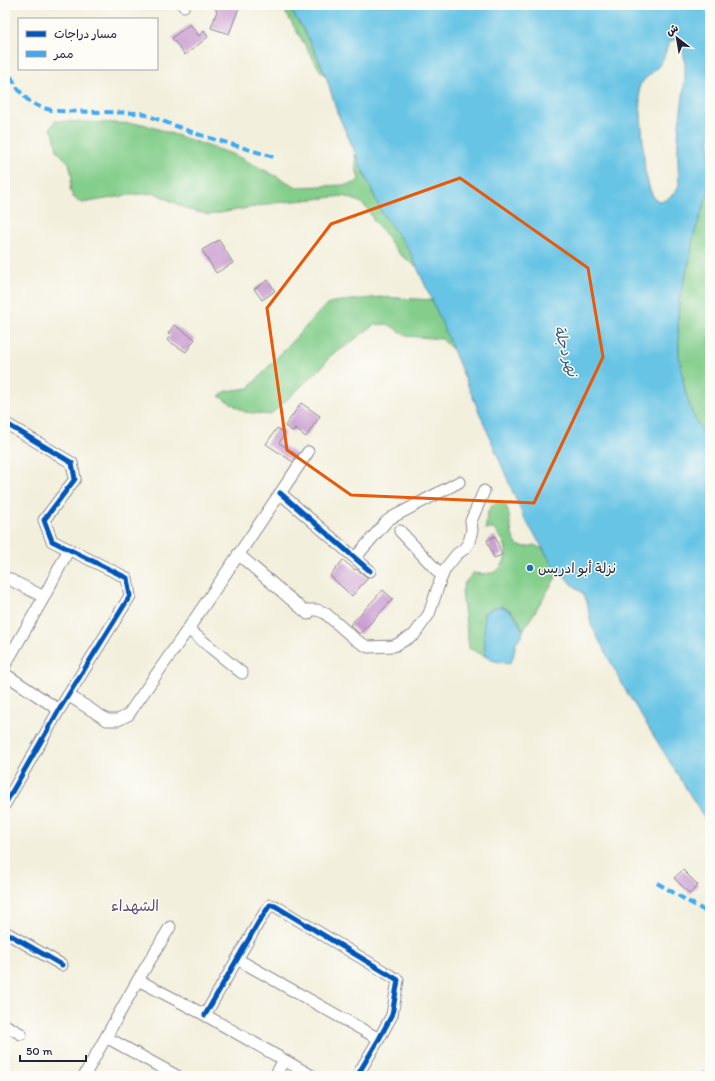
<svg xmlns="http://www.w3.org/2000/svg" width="715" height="1081" viewBox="0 0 715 1081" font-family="Itim,'Playpen Sans Arabic',sans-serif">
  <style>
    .green { fill: #83ce8b; stroke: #527863 }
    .water { fill: #67c4e5; stroke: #447390; fill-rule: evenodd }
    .building { fill: #c596ce }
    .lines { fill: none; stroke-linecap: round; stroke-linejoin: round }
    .minor-casing { stroke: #8a888c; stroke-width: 13 }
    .minor { stroke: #fff; stroke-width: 11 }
    .quiet { stroke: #3fa9f5; stroke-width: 4; stroke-dasharray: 8 4; stroke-linecap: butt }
    .cycleway-casing { stroke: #fdfcf7; stroke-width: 8 }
    .cycleway { stroke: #0057b8; stroke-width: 5 }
    .marked { fill: none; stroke: #e8590c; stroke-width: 3; stroke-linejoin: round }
    .poi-dot { fill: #1f6fb2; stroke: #fdfcf7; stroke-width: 1.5 }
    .labels { text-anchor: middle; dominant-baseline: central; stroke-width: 3; stroke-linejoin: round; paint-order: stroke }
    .poi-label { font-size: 14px; fill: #22223b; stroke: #fdfcf7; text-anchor: start }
    .water-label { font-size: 15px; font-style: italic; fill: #3a5b76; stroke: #fdfcf7 }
    .neighbourhood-label { font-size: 15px; fill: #5b4b6e; stroke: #fdfcf7 }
  </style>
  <rect width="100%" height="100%" fill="#fdfcf7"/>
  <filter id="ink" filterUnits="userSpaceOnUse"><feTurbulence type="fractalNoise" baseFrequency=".025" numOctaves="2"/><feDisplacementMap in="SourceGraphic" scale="8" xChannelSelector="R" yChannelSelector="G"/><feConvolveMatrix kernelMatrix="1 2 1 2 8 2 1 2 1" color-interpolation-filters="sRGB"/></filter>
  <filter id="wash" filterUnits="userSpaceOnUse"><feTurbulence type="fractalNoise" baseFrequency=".012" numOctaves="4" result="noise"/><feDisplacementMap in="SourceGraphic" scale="16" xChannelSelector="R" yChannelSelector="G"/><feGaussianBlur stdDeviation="0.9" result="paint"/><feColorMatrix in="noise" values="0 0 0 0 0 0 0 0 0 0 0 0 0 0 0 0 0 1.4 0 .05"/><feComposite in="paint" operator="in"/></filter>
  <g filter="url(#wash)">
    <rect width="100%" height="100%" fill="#f2efdc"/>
    <path class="green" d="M281 5H287L304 30 326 76 321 72Z
      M55 121 143 124 235 155 297 187 344 185 355 183 359 179 356 168 355 154 382 213 409 250 417 267 398 253 383 231 375 222 367 208 360 202 344 196 275 203 209 215 189 210 155 193 130 195 82 203 73 197 70 189 72 177 69 163 57 151 54 134 50 129Z
      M710 187V446L692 413 685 391 679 354 678 316 679 301 691 253 693 238Z
      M382 297 432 300 455 352 442 339 407 336 388 324 374 325 343 348 331 355 322 367 270 415 245 412 219 396 227 391 249 388 323 308 333 302Z
      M501 501C504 503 506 505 507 508 513 524 507 555 534 545L543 549 555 568 558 571 555 579 523 631C516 609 504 601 484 613L485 656 476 652 469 648 462 592 464 584 473 573C481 574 491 575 498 570 499 569 502 566 502 565 511 552 504 538 493 529H486C486 517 487 504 501 501Z"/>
    <path class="water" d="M287 5H710V187L693 238 691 253 679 301 678 316 679 354 685 391 692 413 710 446V827L626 691 591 625 587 602 583 594 555 568 523 516 432 300 409 250 382 213 337 112 326 76 320 62 304 30ZM674 39C695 49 680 108 679 127 677 146 678 166 679 185L676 192 666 200 659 201 654 198 650 190 645 171 639 87C644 77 656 72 662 61 666 54 667 42 674 39Z
      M501 606 510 611 515 616 523 631 522 636 516 642 513 658 509 664 491 660 485 656 484 613 493 608Z"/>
    <g id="blocks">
      <path class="building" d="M212 5H240L229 34 211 28 217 11Z
        M190 24 199 36 204 31 208 37 185 55 172 38Z
        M219 240 233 263 216 273 202 250Z
        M268 280 275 291 262 300 254 289Z
        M174 325 195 339 186 352 167 340 170 336 168 334Z
        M301 403 320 416 306 437 295 429 293 432 285 426Z
        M277 428 285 433 279 443 298 455 293 462 266 444Z
        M495 536 502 555 494 558 487 540Z
        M343 560 355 570 356 569 368 578 352 596 330 576Z
        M383 590 393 599 360 634 350 625Z
        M683 870 698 885 690 894 674 878Z"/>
    </g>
  </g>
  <g filter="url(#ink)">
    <use href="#blocks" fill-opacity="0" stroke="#8a888c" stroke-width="1"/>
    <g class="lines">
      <g class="minor-casing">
        <path id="minor" d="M183 5 184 6
          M5 423 72 463 75 479 44 520 52 541 127 578 130 596 59 710 5 804
          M280 493 370 571
          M400 531 442 576
          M238 554 308 614
          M355 558 386 522 391 518 459 482
          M5 577 44 597
          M303 610H317L325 613 356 640 368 647 394 646 414 635 429 614 440 581 445 569 457 554 464 549 469 542 472 530 471 521 484 491
          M188 629 242 673
          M5 665 44 597 69 549
          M5 674 59 710
          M68 695 107 720H118L128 715 188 629 308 452
          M5 932 62 965
          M237 959 379 1039
          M138 980 205 1015 312 1076
          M205 1015 258 923 270 905 275 906 398 980 392 1015 379 1039 357 1076
          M5 1025 21 1034
          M106 1037 177 1076
          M84 1076 138 980 170 927
          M275 1076 284 1060"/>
      </g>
      <use href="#minor" class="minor"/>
      <path class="quiet" d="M5 66C20 93 25 107 59 111L141 113 197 134 274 157
        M657 883 710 914
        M700 1076 710 1067"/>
      <g class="cycleway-casing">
        <path id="cycleway" d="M5 423 72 463 75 479 44 520 52 541 127 578 130 596 59 710 5 804
          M280 493 370 571
          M5 932 62 965
          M205 1015 258 923 270 905 275 906 398 980 392 1015 379 1039 357 1076"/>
      </g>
      <use href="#cycleway" class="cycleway"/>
    </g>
  </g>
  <path class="marked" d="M460 178 588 268 603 357 534 503 351 495 287 450 267 308 331 224Z"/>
  <circle class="poi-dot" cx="530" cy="568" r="4"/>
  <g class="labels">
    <g class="poi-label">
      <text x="538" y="568">نزلة أبو ادريس</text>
    </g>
    <g class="water-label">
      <text transform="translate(566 351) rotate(74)">نهر دجلة</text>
    </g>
    <g class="neighbourhood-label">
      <text x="135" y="906">الشهداء</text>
    </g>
  </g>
  <rect width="715" height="1081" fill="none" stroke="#fdfcf7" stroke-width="20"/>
  <rect x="18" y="18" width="140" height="52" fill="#fdfcf7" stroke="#a5a5ac"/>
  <rect x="26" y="31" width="20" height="6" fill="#0057b8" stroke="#a5a5ac"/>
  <text x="54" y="38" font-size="12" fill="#22223b">مسار دراجات</text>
  <rect x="26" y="51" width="20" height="6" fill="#3fa9f5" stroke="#a5a5ac"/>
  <text x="54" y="58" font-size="12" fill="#22223b">ممر</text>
  <g transform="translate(677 38) rotate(329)" stroke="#fdfcf7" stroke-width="3" paint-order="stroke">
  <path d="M0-3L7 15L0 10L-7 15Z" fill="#22223b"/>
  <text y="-6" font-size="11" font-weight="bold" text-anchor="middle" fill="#22223b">ش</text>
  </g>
  <path d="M20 1055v6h66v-6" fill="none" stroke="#22223b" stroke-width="2"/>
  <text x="26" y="1055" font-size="12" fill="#22223b" stroke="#fdfcf7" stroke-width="3" paint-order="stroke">50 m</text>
</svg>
